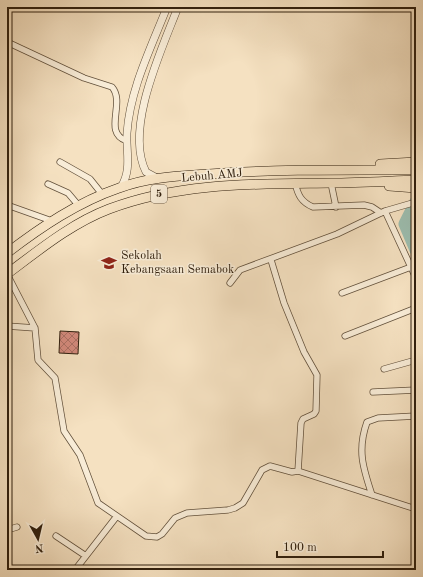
<svg xmlns="http://www.w3.org/2000/svg" width="423" height="577" viewBox="0 0 423 577" font-family="'Old Standard TT',serif">
  <style>
    .lines { fill: none; stroke-linecap: round; stroke-linejoin: round }
    .river { stroke: #9cbeb0; stroke-width: 13 }
    .building { fill: url(#building-cross-hatch); stroke: #31200e }
    .minor-casing { stroke: #62503b; stroke-width: 7 }
    .tertiary-casing { stroke: #62503b; stroke-width: 8 }
    .trunk-casing { stroke: #31200e; stroke-width: 10 }
    .minor { stroke: #f8ecd7; stroke-width: 5.5 }
    .tertiary { stroke: #f8ecd7; stroke-width: 7 }
    .trunk { stroke: #f5e1c1; stroke-width: 9 }
    .labels { text-anchor: middle; dominant-baseline: central; stroke-width: 3; stroke-linejoin: round; paint-order: stroke }
    .shield { fill: #f8ecd7; stroke: #6d5d4a; stroke-width: 1 }
    .shield-label { font-size: 11px; font-weight: bold; fill: #31200e }
    .street-label { font-size: 12px; fill: #31200e; stroke: #f8ecd7 }
    .poi-label { font-size: 12px; fill: #31200e; stroke: #f8ecd7; text-anchor: start }
  </style>
  <defs>
    <pattern id="building-cross-hatch" width="8" height="8" patternUnits="userSpaceOnUse"><rect width="8" height="8" fill="#d1887a"/><path d="M0 0l8 8M0 8l8-8" fill="none" stroke="#aa6f62"/></pattern>
  </defs>
  <rect width="100%" height="100%" fill="#f5e1c1"/>
  <filter id="stains"><feTurbulence type="fractalNoise" baseFrequency=".005" numOctaves="4"/><feColorMatrix values="0 0 0 0 .2 0 0 0 0 .09 0 0 0 0 .02 0 0 0 .5 -.17"/></filter>
  <radialGradient id="worn" r=".72"><stop offset=".6" stop-color="#630" stop-opacity="0"/><stop offset="1" stop-color="#630" stop-opacity=".3"/></radialGradient>
  <g class="lines">
    <path class="river" d="M416 202 405 224 416 250"/>
  </g>
  <path class="building" d="M60 331 79 332 78 354 59 353Z"/>
  <g class="lines">
    <g class="minor-casing">
      <path id="minor" d="M7 42 84 78 112 87C126 103 102 133 127 141
        M60 162 90 179 102 194
        M295 183C298 195 301 202 313 207L364 205 372 207 381 213
        M331 183 336 207
        M48 184 68 193 79 206
        M7 205 52 221
        M385 211 416 278
        M271 260 284 303 304 352 317 375 316 411 314 414 303 419 301 423 298 471
        M7 274 35 328 38 360 55 378 64 431 80 455 98 503 146 536 157 537 162 534 175 518 187 513 228 510 235 508 243 503 262 470 270 466 292 472 298 471 416 509
        M230 283 240 270 337 234 385 211 416 202
        M342 293 411 267
        M7 326 35 328
        M345 336 416 308
        M384 369 416 360
        M373 392 416 390
        M372 495C363 468 357 450 367 422L378 418 416 416
        M7 530 17 527
        M56 536 86 556
        M75 570 117 516"/>
    </g>
    <g class="tertiary-casing">
      <path id="tertiary" d="M157 178 146 172C124 129 162 49 178 7
        M121 187C132 170 126 152 127 133 130 89 151 48 167 7"/>
    </g>
    <g class="trunk-casing">
      <path id="trunk" d="M380 164 416 162
        M389 186 416 188
        M7 253C41 227 78 202 119 188 148 177 179 176 209 174 278 169 347 170 416 170
        M7 274C39 250 72 223 109 209 180 182 257 184 331 183 359 183 388 181 416 180"/>
    </g>
    <use href="#minor" class="minor"/>
    <use href="#tertiary" class="tertiary"/>
    <use href="#trunk" class="trunk"/>
  </g>
  <defs>
    <g id="school-bare" transform="scale(1.2)"><path d="M0-5L7-2L0 1L-7-2ZM-4 1L0 2.5L4 1V4Q0 6-4 4Z" fill="#8f2418" stroke="#f8ecd7" stroke-width="2.5" paint-order="stroke"/></g>
  </defs>
  <g fill-rule="evenodd">
    <use href="#school-bare" x="109" y="263"/>
  </g>
  <g class="labels">
    <rect class="shield" x="151" y="185" width="16" height="18" rx="3"/>
    <g class="shield-label">
      <text x="159" y="194">5</text>
    </g>
    <g class="street-label">
      <text transform="translate(212 176) rotate(-5)">Lebuh AMJ</text>
    </g>
    <g class="poi-label">
      <text x="121" y="256">Sekolah<tspan x="121" dy="14">Kebangsaan Semabok</tspan></text>
    </g>
  </g>
  <rect width="423" height="577" fill="none" stroke="#f5e1c1" stroke-width="24"/>
  <rect x="8" y="8" width="407" height="561" fill="none" stroke="#31200e" stroke-width="2"/>
  <rect x="12" y="12" width="399" height="553" fill="none" stroke="#31200e"/>
  <g transform="translate(38 539) rotate(172)" stroke="#f8ecd7" stroke-width="3" paint-order="stroke">
  <path d="M0-3L7 15L0 10L-7 15Z" fill="#31200e"/>
  <text y="-6" font-size="11" font-weight="bold" text-anchor="middle" fill="#31200e">N</text>
  </g>
  <path d="M277 551v6h106v-6" fill="none" stroke="#31200e" stroke-width="2"/>
  <text x="283" y="551" font-size="12" fill="#31200e" stroke="#f8ecd7" stroke-width="3" paint-order="stroke">100 m</text>
  <rect width="100%" height="100%" filter="url(#stains)"/>
  <rect width="100%" height="100%" fill="url(#worn)"/>
</svg>
